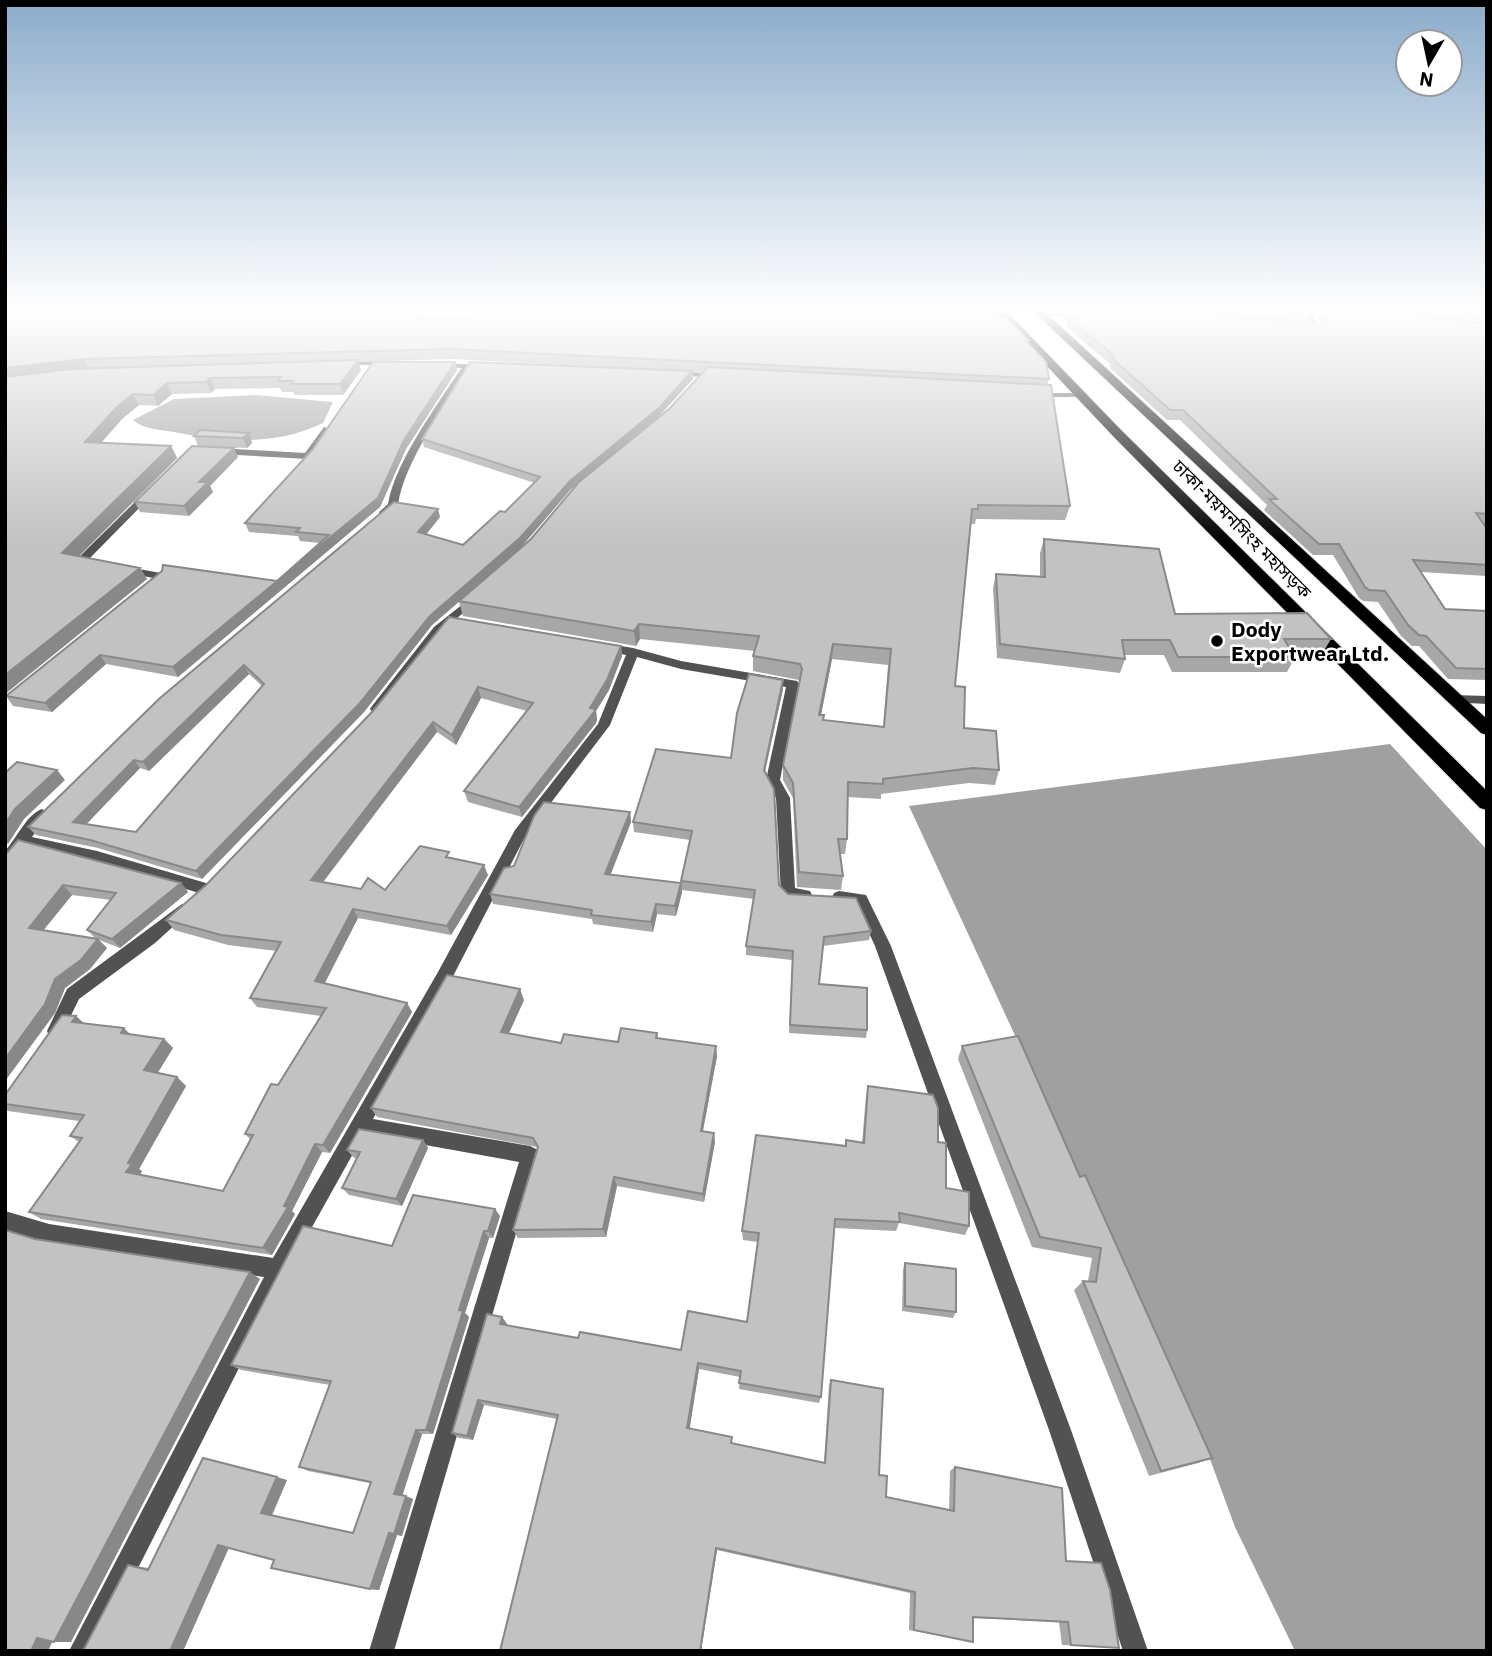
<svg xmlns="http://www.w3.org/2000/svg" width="1492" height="1656" viewBox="0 0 1492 1656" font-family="'IBM Plex Sans','Noto Sans Bengali',sans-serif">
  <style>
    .water { fill: #a0a0a0 }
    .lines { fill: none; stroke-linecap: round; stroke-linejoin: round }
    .trunk-casing { stroke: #dbdbdb; stroke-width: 2 }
    .minor { fill: #525252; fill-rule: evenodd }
    .tertiary { fill: #525252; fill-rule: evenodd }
    .trunk { fill: #000; fill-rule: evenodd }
    .wall { fill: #a7a7a7; fill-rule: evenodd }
    .shaded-wall { fill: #888 }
    .building { fill: #c2c2c2; stroke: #888; stroke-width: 2; fill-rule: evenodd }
    .poi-dot { fill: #000; stroke: #fff; stroke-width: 2.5 }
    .labels { text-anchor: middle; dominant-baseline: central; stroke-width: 5; stroke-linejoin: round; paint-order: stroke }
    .far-street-label { font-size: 18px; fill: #000; stroke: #fff }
    .poi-label { font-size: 21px; font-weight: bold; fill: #000; stroke: #fff; text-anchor: start }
  </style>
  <rect width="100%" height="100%" fill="#fff"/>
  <path class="water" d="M256 395 333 402 323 423 314 427C268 446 221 441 174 432 161 430 143 429 133 420L174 399Z
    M1390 744 1487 850V1651H1295L1235 1527 1207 1451 909 806Z"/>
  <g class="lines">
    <g class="trunk-casing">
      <path id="trunk" d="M995 311H1006L1121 430 1487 791V810L1480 808 1113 436Z
        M1033 311H1044L1487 719V735L1481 733Z"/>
    </g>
    <path class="minor" d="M1041 312 1085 313 1089 315 1085 317 1038 316Z
      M1310 312 1314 314 1318 329 1314 331H1298V327H1310L1306 314Z
      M464 364 471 366C447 404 404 461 398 505L385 516H379V512L388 504C395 461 440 401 464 364Z
      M324 427 331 429 311 458 308 459 218 454 213 451 218 448 305 453Z
      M146 491 154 493 89 559 97 561V565L77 563V559Z
      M127 567 161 573 166 576 152 587 147 584 153 578 123 572 122 570Z
      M473 596 477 597V601L442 631 380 712H372L370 709 372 706 434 627Z
      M603 643 633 648 681 661 797 681 799 684 780 780 790 798 795 888 810 891 812 895 810 899 805 901 783 898 781 894 776 798 766 780 786 687 681 669 637 657 610 725 525 837 450 982 373 1119 530 1146 536 1149 539 1155 394 1651H369L519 1162 364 1134 292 1263 127 1590 95 1651H69L264 1277 49 1244 5 1231V1211L49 1224 273 1258 438 972 515 830 598 724 626 655 599 650 597 647Z
      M1453 695 1487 696V704L1449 702 1447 699 1449 696Z
      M42 809 49 814 32 837 97 851 206 883 211 885 213 889 211 893 206 895 97 863 26 846 10 865 5 867V851C17 838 26 815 42 809Z
      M839 891 866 895 891 946 1071 1430 1148 1651H1123L1049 1430 875 946 856 905 834 901 832 897 834 893Z
      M182 904 187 906 190 910 187 914 155 943 79 999 61 1036 55 1038 49 1036 47 1031 67 989Z"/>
    <path class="tertiary" d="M338 361H391L395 363 391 365H338Z
      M439 363 485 365 489 367 485 369 436 367 435 365Z
      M674 371 720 374 724 376 720 378 671 375 670 373Z
      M1030 393H1081L1085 395 1081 397H1030Z"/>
    <use href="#trunk" class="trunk"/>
  </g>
  <path class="wall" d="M5 311H429L427 317 996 318 1028 340V343L1049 379 1047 385 1070 506 1065 520 976 519 975 524H971L955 686 964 728 999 770 995 785 969 783 881 794V799L848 797 847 839 845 854H840L843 876 841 890 797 887 793 798 783 780V765L800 681 799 680 753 671V656L755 651 640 639 636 646 463 616 459 602 432 625 364 712 202 879 98 848 36 835 28 827 440 517 426 535 463 545 505 512 535 483 424 447 422 439 680 371 451 359 358 362 361 370 343 395H295L293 392H282L280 388 215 389 211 393 172 394 158 406 139 405 122 419 101 443 171 446 177 458 79 556 140 568 147 579 5 694ZM692 372H703L669 409 597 468 660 415 693 379ZM578 484 531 539 522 546 571 489ZM832 659 888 665 883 727 824 720 821 715ZM249 674 262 686 136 832 86 824 140 768 149 771Z
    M1066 311H1309L1310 314 1306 323 1318 324H1319L1318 319 1321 311H1487V525H1484L1487 529V576L1421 572 1445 609 1487 611V680L1448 679 1419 646H1412L1401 636 1378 602 1363 601 1359 598 1333 555H1313L1267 513 1264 510 1267 505 1180 420H1167L1111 369 1109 363 1066 327 1067 321 1064 319Z
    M455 362 457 370 406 449 380 507 178 677 106 664 52 712 13 706 6 696 162 571 277 581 320 543 300 541 298 536 249 532 245 523Z
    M249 433 252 443 247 448 198 446 194 436Z
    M238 457 210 486 213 492 189 516 140 512 135 502Z
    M1044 539 1175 614 1331 639 1322 654H1293L1295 657 1287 672H1172L1164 655H1125V659L1120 673 997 658 993 588 996 574 1040 577V553Z
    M621 646 622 656 609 690 596 711 597 720 596 723 522 817 468 802 464 791 527 711 481 698 456 745 437 732 323 882 361 889 385 890 451 858 488 875 451 935 358 918 325 983 407 1003 412 1012 330 1153 322 1152 292 1211 295 1214 272 1255 41 1219 29 1212 79 1142 70 1136 79 1121 8 1111 5 1109V1095L83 1023 131 1034 164 1039 173 1048 157 1073 177 1077 186 1086 139 1169 142 1171 140 1175 223 1191 250 1139 245 1134 278 1085 321 1016 257 1007 250 998 277 951 228 945 174 930 166 920 206 885 372 712Z
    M783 680V689L765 772 779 885 788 894 871 931 869 940 823 946 819 984 867 1030 866 1038 789 1033 792 960 746 955V946L754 899 682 890 676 916 657 914 653 932 593 924 592 919 493 904 490 894 514 866 630 812 631 822 610 875 681 883 690 840 634 832 633 822 731 758Z
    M5 855 181 883 188 892 120 948 99 940 107 948 90 969 65 988 55 1013 5 1081ZM72 895 111 900 87 930 96 939 43 930Z
    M524 1000 509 1033 561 1043 618 1042 657 1033 658 1038 717 1056 703 1131 715 1142 704 1202 617 1186 606 1237 518 1238 513 1230 537 1147 377 1117 371 1108Z
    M962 1046 1080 1177 1212 1458 1198 1463 1149 1476 1074 1290 1083 1281H1088L1092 1258 1032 1247 958 1059Z
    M868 1086 938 1142 946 1188 969 1226 965 1235 899 1223 896 1231 835 1228 821 1397 819 1403 739 1389 740 1377 699 1369 689 1429 732 1443 824 1463 829 1385 831 1380 879 1475 886 1497 949 1510 950 1471 955 1467 1066 1561 1119 1648 1062 1645 1059 1622 973 1618V1642L909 1630 910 1593 717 1550 701 1651H500L557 1419 484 1405 473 1440 459 1438 452 1433 502 1317 507 1324V1325L578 1338 681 1350 747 1322 758 1242 743 1240 742 1231 845 1146 846 1140 862 1143 866 1096Z
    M423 1140 428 1148 402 1206 349 1195 342 1188 357 1158H354L347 1150Z
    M500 1216 493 1238H489L465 1313 469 1317 433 1434H422L402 1495 413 1499 402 1536 397 1535 379 1590 370 1589 274 1560 229 1548 183 1651 128 1565 149 1568 287 1480 272 1516 353 1533 370 1483 308 1471 299 1467 330 1385 241 1370 231 1365 392 1246Z
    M905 1263 956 1312 953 1318 902 1311 903 1269Z"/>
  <path class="shaded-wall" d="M422 311H429L422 328 419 318Z
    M84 359 89 369 5 379V368Z
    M358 360 361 370 343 395 340 384Z
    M455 362 457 370 406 449 380 507 178 677 173 667 378 498 404 440Z
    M692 371 693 379 660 415 571 489 522 546 432 625 364 712 202 879 196 871 430 616 570 481Z
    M210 378 215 389 211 393 206 382Z
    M167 383 172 394 158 406 153 395Z
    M133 394 139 405 122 419 92 453 85 442 116 408Z
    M249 433 252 443 247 448 243 438Z
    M171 446 177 458 70 565 62 553Z
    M234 448 238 457 210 486 213 492 189 516 184 506 199 482Z
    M438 509 440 517 420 541 418 532Z
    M140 568 147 579 5 694V675Z
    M639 624 640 639 636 646 634 631Z
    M833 644 832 659 818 730 819 715Z
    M621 646 622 656 609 690 596 711 597 720 596 723 522 817 519 807 590 708Z
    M100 655 106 664 52 712 45 703Z
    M244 665 249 674 149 771 143 762Z
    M783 680V689L763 779 764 770Z
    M478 687 481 698 456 745 452 735Z
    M433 722 437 732 317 890 311 880Z
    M134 760 140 768 80 831 73 822Z
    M57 770 65 780 24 819 8 844 5 841V824L15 809Z
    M630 812 631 822 607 884 605 874Z
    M484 865 488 875 451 935 447 926Z
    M181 883 188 892 120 948 112 939Z
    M681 883 682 893 676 916 675 906Z
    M63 885 72 895 38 937 29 928Z
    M656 904 657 914 653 932 651 922Z
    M353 909 358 918 321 990 315 981Z
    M98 939 107 948 90 969 65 988 55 1013 5 1081V1059L55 979Z
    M520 989 524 1000 505 1042 501 1032Z
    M407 1003 412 1012 330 1153 323 1145Z
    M76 1016 86 1025 72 1022Z
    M124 1028 133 1037 121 1033Z
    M164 1039 173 1048 154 1079 144 1070Z
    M716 1046 717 1056 701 1140V1131Z
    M177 1077 186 1086 139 1169 142 1171 137 1180 126 1172 128 1163Z
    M714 1133 715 1142 704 1202 703 1194Z
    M423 1140 428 1148 402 1206 396 1199Z
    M315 1144 322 1152 292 1211 295 1214 272 1255 263 1248Z
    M614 1177 617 1186 606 1237 603 1229Z
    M495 1209 500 1216 493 1238 488 1231Z
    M484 1231 489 1238 465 1313 469 1317 433 1434 426 1430 459 1310Z
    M250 1272 260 1279 71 1642H54Z
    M502 1317 507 1324 505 1331 500 1324Z
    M698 1363 699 1369 689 1433 687 1428Z
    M478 1400 484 1405 473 1440 467 1436Z
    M416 1430 422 1434 402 1497 394 1494Z
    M277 1477 287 1480 271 1516 261 1513Z
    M406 1496 413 1499 402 1536 394 1534Z
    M389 1533 397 1535 379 1590 370 1589Z
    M218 1545 229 1547 183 1651H170Z
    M716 1548 717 1550 701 1651H700Z
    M37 1638H54L48 1651H31Z"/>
  <path class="building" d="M5 311H422L419 318 489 314 490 311H991L996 318H1006L1028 340H1025L1046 362 1049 379 449 349 84 359 5 368Z
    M1069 311 1183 312 1318 324 1324 321 1322 311H1366L1397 313 1487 324V514L1476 513 1487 529V565L1413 560 1445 609 1487 611V669L1456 668 1426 636 1419 635 1408 625 1385 591 1369 590 1365 587 1339 544H1319L1272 502 1269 499H1277L1183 410H1170L1114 360 1111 353 1068 318H1077Z
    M1282 311H1309L1310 314Z
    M1458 311H1487V315Z
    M358 360 340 384H291L293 381H278L281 377 210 378 206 382 167 383 153 395 133 394 116 408 85 442 171 446 62 553 140 568 5 675V377L72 369Z
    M373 362H455L404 440 378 498 173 667 100 655 45 703 6 696 162 571 163 565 277 581 329 535 296 532 300 528 245 523 313 449Z
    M470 362 692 371 660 407 570 481 520 538 430 616 360 703 196 871 90 840 28 827 160 698 394 502 438 509 418 532 463 545 500 511 505 512 540 477 422 439ZM244 665 264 684 136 832 73 822 134 760 143 762Z
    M708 367 1051 385 1070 506 978 505V509H972L955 686 965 687 964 728 996 731 999 770 973 768 883 779V784L848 782 847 839H838L843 876 799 872 793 783 783 765 802 669 800 664 753 656 759 636 639 624 634 631 459 601 531 539 579 482 669 409ZM833 644 891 649 884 727 823 720 824 715H819Z
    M200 430 249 433 243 438 194 436Z
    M192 446 234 448 199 482H208L184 506 135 502Z
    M1044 539 1159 549 1175 614 1307 613 1331 639H1284L1295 657H1178L1170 640H1122L1125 659 1000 644 996 574 1045 577Z
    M449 617 621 646 607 680 590 708 595 709 594 712 519 807 464 791 533 703 478 687 452 735 433 722 311 880 361 889 368 878 385 890 420 846 449 852 446 857 484 865 447 926 353 909 315 981 407 1003 323 1145 315 1144 284 1206 288 1207 263 1248 29 1212 82 1138 70 1136 84 1115 5 1104V1095L62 1015 76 1016 72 1022 124 1028 121 1033 164 1039 144 1070 177 1077 128 1163 132 1164 126 1172 223 1191 253 1135 245 1134 271 1084 278 1085 326 1008 250 998 281 942 221 935 166 920 206 885 372 712Z
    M749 674 783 680 764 770 774 789 779 885 788 894 856 898 871 931 824 937 819 984 867 988V1030L790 1025 793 951 746 946 755 890 681 881 692 831 633 822 656 749 731 758 737 713Z
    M17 762 57 770 15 809 5 824V773Z
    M544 802 630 812 605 874 681 883 675 906 656 904 651 922 591 915 592 910 490 894 504 868 514 866 534 816Z
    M18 840 181 883 112 939 87 930 116 893 63 885 29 928 98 939 81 960 55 979 45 1004 5 1059V855Z
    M447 975 520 989 501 1032 561 1043 564 1034 618 1042 621 1028 657 1033 656 1038 716 1046 701 1131 714 1133 703 1194 614 1177 603 1229 513 1230 538 1147 533 1138 371 1108Z
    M1018 1036 1080 1177 1085 1175 1212 1458 1161 1471 1083 1281 1096 1282 1101 1248 1040 1237 962 1046Z
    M868 1086 933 1095 938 1108V1142L946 1143V1188L969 1192V1226L899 1213 900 1222 835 1219 821 1397 739 1383 741 1371 698 1363 687 1428 732 1437 731 1443 825 1463 831 1380 883 1389 879 1475 887 1476 886 1497 954 1511 955 1467 1062 1488 1066 1561 1101 1563 1110 1590 1119 1648 1071 1645 1068 1622 973 1617V1642L914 1630 915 1592 716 1548 700 1651H500L558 1415 478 1400 467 1436 452 1433 487 1314 502 1317 500 1324 578 1338 580 1332 681 1350 688 1311 747 1322 759 1233 742 1231 756 1135 846 1146V1140L864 1143Z
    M359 1129 423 1140 396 1199 342 1188 360 1152 347 1150Z
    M413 1195 495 1209 488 1231H484L459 1310 463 1311 426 1430H416L394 1494 406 1496 394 1534 389 1533 370 1589 271 1568 274 1560 218 1545 170 1651H87L84 1649 128 1565 148 1570 203 1458 277 1477 261 1513 353 1533 371 1482 299 1467 331 1381 231 1365 303 1226 392 1246Z
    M5 1230 35 1239 250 1272 54 1642 37 1638 31 1651H5Z
    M905 1263 956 1269V1312L905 1306Z"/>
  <linearGradient id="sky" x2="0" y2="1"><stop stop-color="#8baccb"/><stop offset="0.57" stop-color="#fff"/><stop offset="1" stop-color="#fff" stop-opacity="0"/></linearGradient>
  <rect width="1492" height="543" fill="url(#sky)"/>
  <circle class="poi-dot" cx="1217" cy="641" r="7"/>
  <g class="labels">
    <g class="far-street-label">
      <text transform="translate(1242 529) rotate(45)">ঢাকা-ময়মনসিংহ মহাসড়ক</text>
    </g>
    <g class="poi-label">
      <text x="1231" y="629">Dody<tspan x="1231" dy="24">Exportwear Ltd.</tspan></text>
    </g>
  </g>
  <rect width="1492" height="1656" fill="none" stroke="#000000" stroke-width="14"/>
  <g transform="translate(1429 63) rotate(189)"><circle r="33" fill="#ffffff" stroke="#999999" stroke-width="2"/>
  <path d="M0-5L12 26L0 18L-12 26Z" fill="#000000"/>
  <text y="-10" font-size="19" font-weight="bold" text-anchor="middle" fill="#000000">N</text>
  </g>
</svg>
